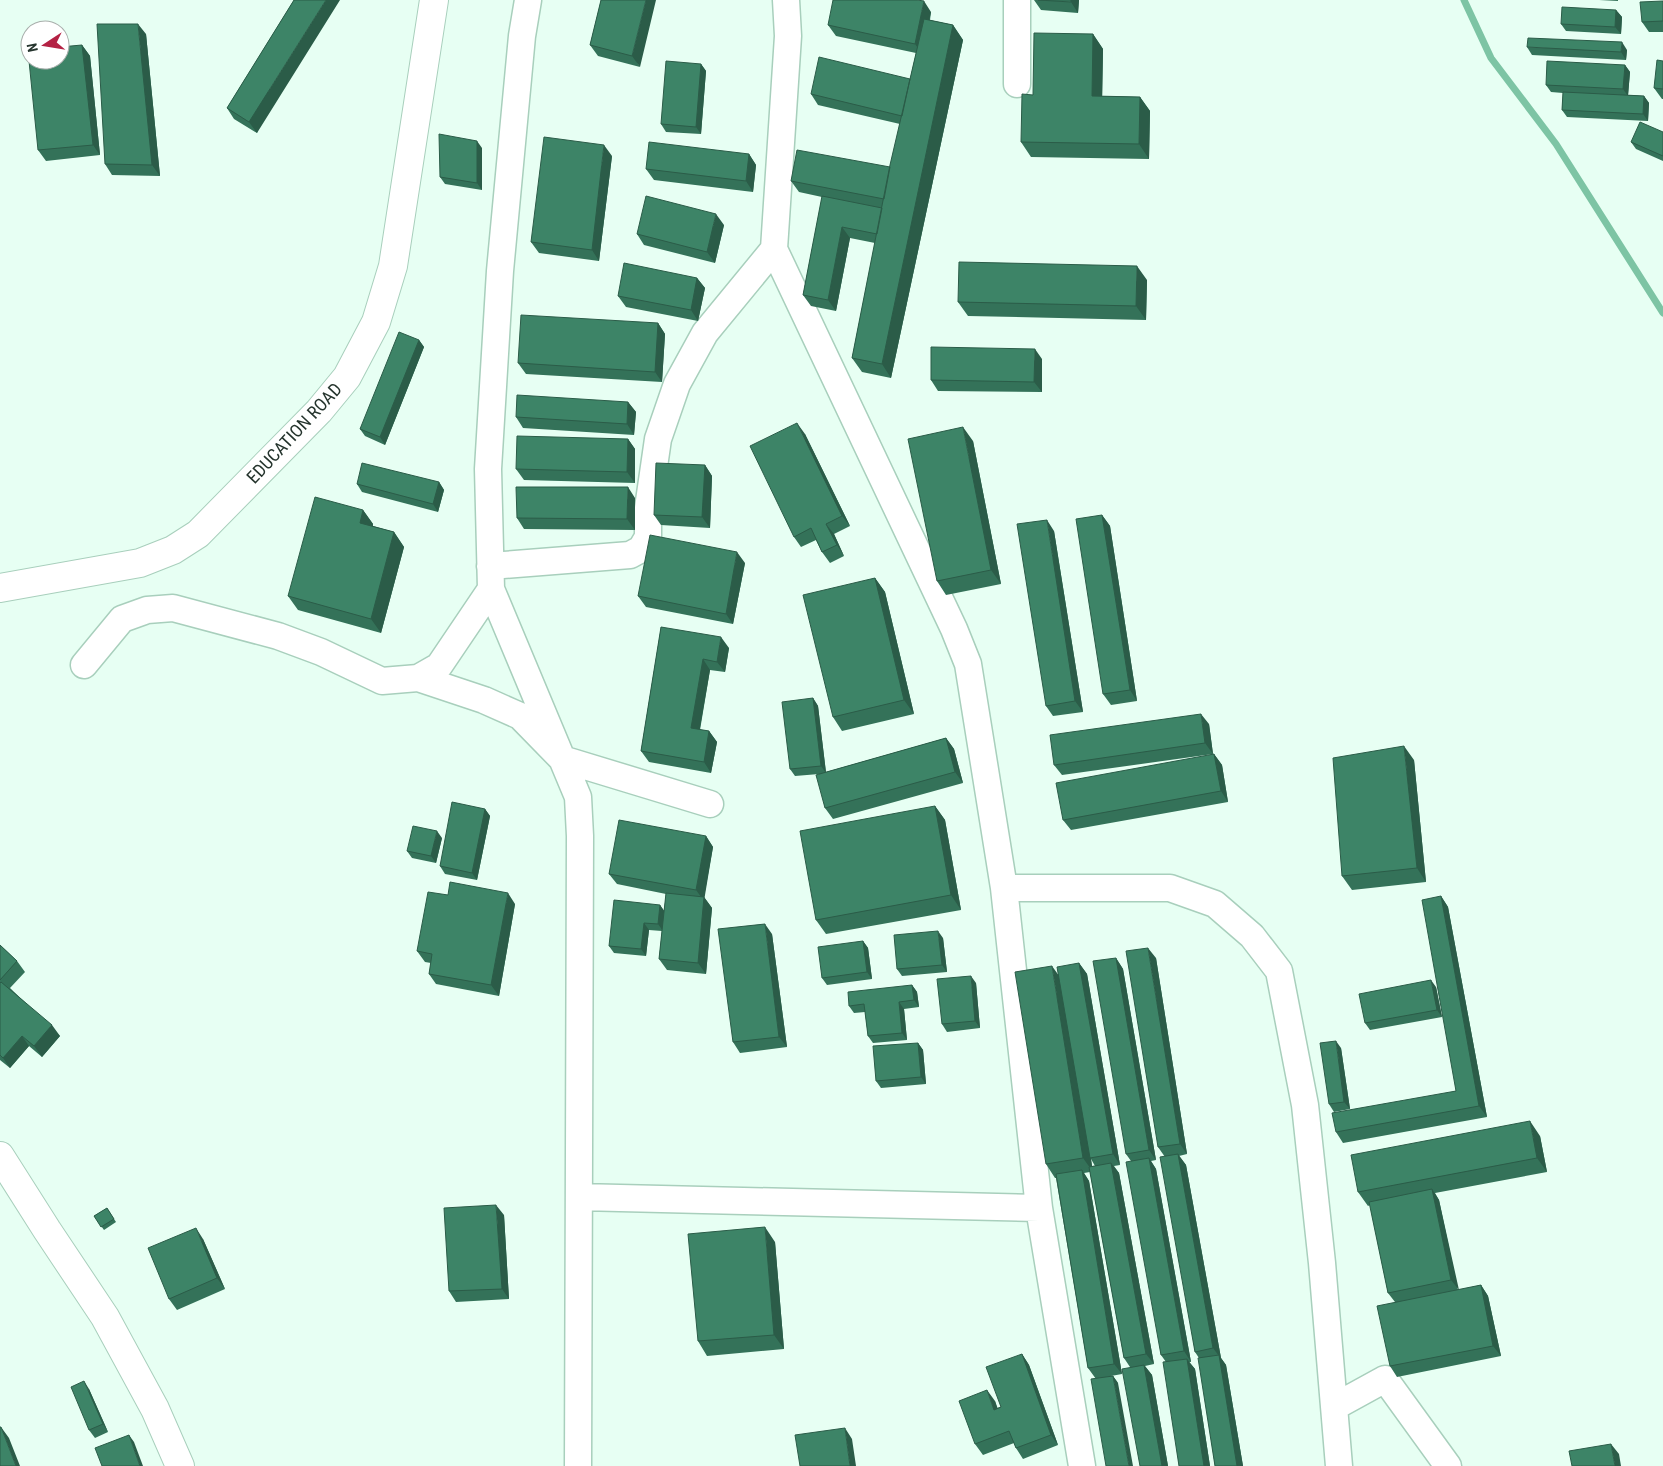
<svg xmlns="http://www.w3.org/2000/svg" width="1663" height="1466" viewBox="0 0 1663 1466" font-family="'Roboto Condensed',sans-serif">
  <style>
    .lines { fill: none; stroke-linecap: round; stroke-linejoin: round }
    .stream { stroke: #7dc4a4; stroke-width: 7 }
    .street-casing { stroke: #a8cfbc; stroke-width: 29 }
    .secondary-casing { stroke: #a8cfbc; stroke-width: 30 }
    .street { stroke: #fff; stroke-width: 26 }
    .secondary { stroke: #fff; stroke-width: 28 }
    .wall { fill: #347259; fill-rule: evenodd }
    .shaded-wall { fill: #2b5c48 }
    .building { fill: #3d8467; stroke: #2b5c48 }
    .labels { text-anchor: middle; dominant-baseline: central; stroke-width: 5; stroke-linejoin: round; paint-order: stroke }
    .street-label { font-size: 18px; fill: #25342d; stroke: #fff }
  </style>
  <rect width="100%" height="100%" fill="#e7fff3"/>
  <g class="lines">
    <path class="stream" d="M1464 0 1491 58 1556 144 1663 313"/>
    <g class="street-casing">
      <path id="street" d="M528 0 522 36 500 271 488 469 491 589 578 797 580 836 578 1466
        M786 0 788 36 774 249 954 629 968 664 1004 888 1039 1208 1082 1466
        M1017 84V0
        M490 566 630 555 641 549 648 537V508L658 439 677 384 705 333 774 249
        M84 665 122 619 147 610 173 608 278 636 321 652 382 681 418 678 439 666 491 589
        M418 678 484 700 520 716 562 759 710 804
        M1004 888H1170L1215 904 1252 936 1279 971 1305 1105 1322 1263 1339 1466
        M579 1197 1039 1208
        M1334 1407 1385 1379 1448 1466"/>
    </g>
    <g class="secondary-casing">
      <path id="secondary" d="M0 588 140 563 173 550 198 534 319 411 347 377 376 322 393 266 434 0
        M0 1156 47 1230 105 1317 155 1409 180 1466"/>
    </g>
    <use href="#street" class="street"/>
    <use href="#secondary" class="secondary"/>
  </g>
  <path class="wall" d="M294 0 257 133 234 119 227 108Z
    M601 0 640 67 598 56 590 45Z
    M1034 0H1079L1078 13 1041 10Z
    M1599 0H1618V1Z
    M1663 1V32H1649L1642 22Z
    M1616 10 1622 17 1621 34 1566 31 1561 24Z
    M931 12 930 20 953 25 963 40 891 378 862 372 852 358 875 243 850 238 836 311 811 306 803 295 822 197 799 192 791 181 890 167 900 124 818 105 811 94 910 79 916 53 836 36 828 25Z
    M146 34 160 176 112 175 105 164Z
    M1093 34 1103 49 1102 96 1140 97 1150 111 1149 159 1031 157 1021 142 1033 95Z
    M82 45 90 56 100 155 46 161 38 150Z
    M1527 47 1627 50 1626 60 1532 55Z
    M1663 61V99H1662L1654 88Z
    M701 64 706 71 701 134 666 132 661 124Z
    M1625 65 1630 72 1628 95 1644 96 1649 103 1648 121 1567 117 1562 110 1563 93 1551 92 1546 85Z
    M1663 132V161L1636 149 1631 142Z
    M482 148V190L445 184 440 177Z
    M749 154 756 165 753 192 654 180 646 169Z
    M612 156 599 261 539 253 531 242Z
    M724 225 715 263 644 245 637 234Z
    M697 278 705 288 698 321 626 307 618 296Z
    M1147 280 1146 320 968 316 958 302Z
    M658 323 665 334 662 382 526 374 518 363Z
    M419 340 424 347 385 445 365 436 360 429Z
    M1042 359V392L938 391 931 380Z
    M628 402 636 412 634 435 523 428 516 417Z
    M805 434 850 526 834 534 844 556 830 563 822 552 816 540 801 547 794 537Z
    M628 439 635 449V483L524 480 516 469Z
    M973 441 1001 584 946 595 937 581Z
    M705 465 712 476 710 528 661 525 654 515Z
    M439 482 444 490 438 512 362 492 357 484Z
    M635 498V530L524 529 517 518Z
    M363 510 373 524V526L394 532 404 547 381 633 298 610 288 596Z
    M1102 515 1110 526 1137 701 1111 705 1103 694Z
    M1054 531 1083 712 1053 716 1046 706Z
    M745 563 733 624 646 607 638 596Z
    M875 578 885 592 914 714 842 731 833 717Z
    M661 627 729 648 725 672 710 670 700 730 709 731 717 742 711 773 649 762 641 751Z
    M813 698 818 706 826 772 946 738 954 749 963 783 833 819 825 808 819 774 795 776 790 769Z
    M1209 724 1213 754 1062 775 1054 765Z
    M1214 754 1222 765 1228 802 1071 830 1063 820Z
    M1414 760 1426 882 1352 890 1342 876Z
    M935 806 945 820 961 910 826 934 816 920Z
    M485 809 490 816 477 880 445 874 440 866Z
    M706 836 713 847 704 897 712 908 706 974 667 970 659 959 662 931 649 930 646 956 614 953 609 946 660 905 664 911 666 894 617 884 609 874Z
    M442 838 436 863 412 858 407 851Z
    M448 895 515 904 499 996 436 984 429 974 431 963 425 962 417 951Z
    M1441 896 1448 907 1487 1117 1343 1143 1336 1132 1456 1091Z
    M772 934 787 1047 740 1053 733 1042Z
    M943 938 947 972 902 976 897 969Z
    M863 941 868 948 872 979 827 985 822 978Z
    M0 945 17 961 25 972 10 988 60 1036 42 1057 29 1046 10 1068 0 1060Z
    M1116 958 1123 969 1156 1160 1151 1161 1156 1169 1191 1362H1189L1195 1369 1210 1466H1179L1166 1362 1161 1355 1131 1161 1126 1154Z
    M1156 958 1187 1154 1179 1156 1186 1165 1221 1358 1226 1365 1243 1466H1215L1199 1358 1195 1352 1165 1157 1158 1147Z
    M1079 963 1087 974 1120 1165 1114 1166 1119 1173 1154 1364 1145 1366 1152 1375 1168 1466H1140L1130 1367 1124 1358 1090 1172 1084 1173 1089 1181 1122 1374 1111 1376H1113L1118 1383 1096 1379 1088 1368 1056 1178H1055L1046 1164 1058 974ZM1091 1159 1095 1166H1092Z
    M976 983 980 1028 947 1032 942 1024Z
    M912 985 917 992 919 1007 904 1009 907 1040 873 1043 868 1036 865 1012 854 1013 849 1006Z
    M1436 987 1442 1017 1370 1030 1365 1023Z
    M918 1043 923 1050 926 1084 881 1088 876 1081Z
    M1341 1048 1350 1109 1334 1112 1329 1104Z
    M1540 1136 1547 1172 1435 1193 1439 1200 1458 1290 1481 1285 1488 1296 1501 1356 1397 1377 1390 1366 1395 1302 1388 1293 1370 1205 1368 1206 1358 1192Z
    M107 1208 116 1222 104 1230 94 1216Z
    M504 1215 509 1299 456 1302 449 1291Z
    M203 1239 225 1289 177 1310 169 1299Z
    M775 1242 784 1349 707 1356 698 1341Z
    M1022 1354 1029 1365 1058 1445 1023 1459 1016 1448 1014 1443 983 1455 975 1444 995 1401 997 1408 1001 1407Z
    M89 1389 108 1432 95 1438 89 1430Z"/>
  <path class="shaded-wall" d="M326 0H340L257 133 249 122Z
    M646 0H656L640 67 632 56Z
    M1071 0H1079L1078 13 1071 2Z
    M924 1 931 12 922 54 915 44Z
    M1616 10 1622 17 1621 34 1615 27Z
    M138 24 146 34 160 176 152 165Z
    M953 25 963 40 891 378 882 364Z
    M1093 34 1103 49 1102 110 1092 96Z
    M1622 42 1627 50 1626 60 1621 52Z
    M82 45 90 56 100 155 93 145Z
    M701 64 706 71 701 134 696 127Z
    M1625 65 1630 72 1628 96 1623 89Z
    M1644 96 1649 103 1648 121 1643 114Z
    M1140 97 1150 111 1149 159 1139 144Z
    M477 141 482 148V190L477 183Z
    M604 145 612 156 599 261 592 250Z
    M749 154 756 165 753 192 746 181Z
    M716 214 724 225 715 263 707 252Z
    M842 227 850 238 836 311 828 300Z
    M1137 266 1147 280 1146 320 1136 306Z
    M697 278 705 288 698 321 691 310Z
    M658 323 665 334 662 382 655 372Z
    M419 340 424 347 385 445 380 437Z
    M1035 349 1042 359V392L1034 382Z
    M628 402 636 412 634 435 627 424Z
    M797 423 805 434 850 526 842 516Z
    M963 427 973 441 1001 584 991 570Z
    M628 439 635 449V483L627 472Z
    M705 465 712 476 710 528 702 517Z
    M439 482 444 490 438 512 433 504Z
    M628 487 635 498V530L627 519Z
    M363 510 373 524 370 537 360 523Z
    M1102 515 1110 526 1137 701 1130 690Z
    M1047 520 1054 531 1083 712 1075 701Z
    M826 524 834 534 844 556 837 545Z
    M394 532 404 547 381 633 371 619Z
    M737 552 745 563 733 624 726 614Z
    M875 578 885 592 914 714 904 700Z
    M721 637 729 648 725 672 717 662Z
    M703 659 710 670 698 739 691 728Z
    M813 698 818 706 826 773 821 766Z
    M1201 714 1209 724 1213 754 1205 743Z
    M709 731 717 742 711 773 704 762Z
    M946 738 954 749 963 783 955 772Z
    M1404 746 1414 760 1426 882 1417 868Z
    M1214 754 1222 765 1228 802 1221 791Z
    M935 806 945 820 961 910 951 895Z
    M485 809 490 816 477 880 472 873Z
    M437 831 442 838 436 863 431 856Z
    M706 836 713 847 704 901 696 890Z
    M508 893 515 904 499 996 491 985Z
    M1441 896 1448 907 1487 1117 1479 1106Z
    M704 897 712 908 706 974 698 963Z
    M660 905 665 912 663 931 658 924Z
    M644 923 649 930 646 956 641 949Z
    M765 924 772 934 787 1047 779 1037Z
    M938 931 943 938 947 972 942 965Z
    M863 941 868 948 872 979 867 972Z
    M1148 948 1156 958 1187 1154 1180 1144Z
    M1116 958 1123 969 1156 1160 1149 1150Z
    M1079 963 1087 974 1120 1165 1113 1154Z
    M1052 966 1062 980 1093 1172 1083 1158Z
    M971 976 976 983 980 1028 975 1021Z
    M1431 980 1436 987 1442 1017 1437 1010Z
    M912 985 917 992 919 1007 914 1000Z
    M899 1002 904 1009 907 1040 902 1033Z
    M52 1025 60 1036 42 1057 34 1046Z
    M22 1036 29 1046 10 1068 3 1058Z
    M1336 1041 1341 1048 1350 1109 1344 1102Z
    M918 1043 923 1050 926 1084 921 1077Z
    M1530 1121 1540 1136 1547 1172 1537 1158Z
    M1178 1154 1186 1165 1221 1358 1226 1365 1243 1466H1237L1219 1356 1213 1348Z
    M1149 1158 1156 1169 1191 1362 1184 1351Z
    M1111 1163 1119 1173 1154 1364 1146 1354Z
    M1082 1170 1089 1181 1122 1374 1114 1364Z
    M1432 1189 1439 1200 1459 1290 1451 1280Z
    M496 1205 504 1215 509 1299 502 1289Z
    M765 1227 775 1242 784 1349 774 1335Z
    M196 1228 203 1239 225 1289 217 1278Z
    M1481 1285 1488 1296 1501 1356 1493 1346Z
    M1022 1354 1029 1365 1058 1445 1051 1435Z
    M1187 1359 1195 1369 1210 1466H1204Z
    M1144 1365 1152 1375 1168 1466H1162Z
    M1113 1376 1118 1383 1133 1466H1129Z
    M84 1381 89 1389 108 1432 103 1424Z
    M987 1390 995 1401 1002 1420 994 1410Z
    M1 1427 9 1438 20 1466H16Z
    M845 1428 852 1439 856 1466H850Z
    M129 1435 134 1442 143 1466H140Z
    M1611 1444 1619 1454 1621 1466H1615Z"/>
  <path class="building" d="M294 0H326L249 122 227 108Z
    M601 0H646L632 56 590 45Z
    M833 0H917L924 1 915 44 828 25Z
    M1038 0H1071V2Z
    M1663 1V21L1642 22 1640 2Z
    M1562 7 1616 10 1615 27 1561 24Z
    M924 19 953 25 882 364 852 358 890 165Z
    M97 24H138L152 165 105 164Z
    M1034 33 1093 34 1092 96 1140 97 1139 144 1021 142 1022 94 1033 95Z
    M1528 38 1622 42 1621 52 1527 47Z
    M82 45 93 145 38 150 28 51 30 50V60H60V47Z
    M819 57 910 79 902 116 811 94Z
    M1657 60 1663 61V89L1654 88Z
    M666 61 701 64 696 127 661 124Z
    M1547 61 1625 65 1623 89 1546 85Z
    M1563 92 1644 96 1643 114 1562 110Z
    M1640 122 1663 132V156L1631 142Z
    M439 134 477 141V183L440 177Z
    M544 137 604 145 592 250 531 242Z
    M649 142 749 154 746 181 646 169Z
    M797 150 890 167 884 199 791 181Z
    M646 196 716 214 707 252 637 234Z
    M822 196 882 208 877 234 842 227 828 300 803 295Z
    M959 262 1137 266 1136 306 958 302Z
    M624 263 697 278 691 310 618 296Z
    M521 315 658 323 655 372 518 363Z
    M399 332 419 340 380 437 360 429Z
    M931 347 1035 349 1034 382 931 380Z
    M517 395 628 402 627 424 516 417Z
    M797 423 842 516 826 524 837 545 822 552 811 528 794 537 750 446Z
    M963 427 991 570 937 581 908 439Z
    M517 436 628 439 627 472 516 469Z
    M362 463 439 482 433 504 357 484Z
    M656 463 705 465 702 517 654 515Z
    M516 487H628L627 519 517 518Z
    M315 497 363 510 360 523 394 532 371 619 288 596Z
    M1102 515 1130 690 1103 694 1076 519Z
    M1047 520 1075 701 1046 706 1017 524Z
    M650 535 737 552 726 614 638 596Z
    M875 578 904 700 833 717 803 595Z
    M661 627 721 637 717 662 703 659 691 728 709 731 704 762 641 751Z
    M813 698 821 766 790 769 782 702Z
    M1201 714 1205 743 1054 765 1050 735Z
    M946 738 955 772 825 808 816 775Z
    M1404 746 1417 868 1342 876 1333 758Z
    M1214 754 1221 791 1063 820 1056 783Z
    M452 802 485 809 472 873 440 866Z
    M935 806 951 895 816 920 800 831Z
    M619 820 706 836 696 890 609 874Z
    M413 826 437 831 431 856 407 851Z
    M450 882 508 893 491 985 429 974 432 954 417 951 428 892 448 895Z
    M666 893 704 897 698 963 659 959Z
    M1441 896 1479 1106 1336 1132 1332 1113 1456 1091 1422 900Z
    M614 900 660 905 658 924 644 923 641 949 609 946Z
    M765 924 779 1037 733 1042 718 929Z
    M938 931 942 965 897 969 894 935Z
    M863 941 867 972 822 978 818 947Z
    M0 945 17 961 0 980Z
    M1148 948 1180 1144 1158 1147 1126 951Z
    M1116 958 1149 1150 1126 1154 1093 961Z
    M1079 963 1113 1154 1090 1158 1057 967Z
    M1052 966 1083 1158 1046 1164 1015 972Z
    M971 976 975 1021 942 1024 937 979Z
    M1431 980 1437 1010 1365 1023 1359 994Z
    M1 982 52 1025 34 1046 22 1036 3 1058 0 1055V983Z
    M912 985 914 1000 899 1002 902 1033 868 1036 864 1004 849 1006 848 992Z
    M1336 1041 1344 1102 1329 1104 1320 1043Z
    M918 1043 921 1077 876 1081 873 1046Z
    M1530 1121 1537 1158 1358 1192 1351 1155Z
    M1178 1154 1213 1348 1195 1352 1160 1157Z
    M1149 1158 1184 1351 1161 1355 1126 1162Z
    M1111 1163 1146 1354 1124 1358 1089 1167Z
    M1082 1170 1114 1364 1088 1368 1056 1174Z
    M1432 1189 1451 1280 1388 1293 1369 1202Z
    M496 1205 502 1289 449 1291 444 1208Z
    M107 1208 114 1219 101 1227 94 1216Z
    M765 1227 774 1335 698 1341 688 1234Z
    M196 1228 217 1278 169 1299 148 1248Z
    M1481 1285 1493 1346 1390 1366 1377 1306Z
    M1022 1354 1051 1435 1016 1448 1009 1431 975 1444 959 1401 987 1390 994 1410 1001 1407 986 1367Z
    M1219 1355 1237 1466H1215L1198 1358Z
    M1187 1359 1204 1466H1179L1163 1362Z
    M1144 1365 1162 1466H1140L1122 1369Z
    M1113 1376 1129 1466H1106L1091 1379Z
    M84 1381 103 1424 89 1430 71 1387Z
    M0 1427H1L16 1466H0Z
    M845 1428 850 1466H800L795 1435Z
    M129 1435 140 1466H102L95 1448Z
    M1611 1444 1615 1466H1572L1569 1451Z"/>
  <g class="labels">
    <g class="street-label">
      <text transform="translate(294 433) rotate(-47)">EDUCATION ROAD</text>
    </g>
  </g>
  <g transform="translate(45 45) rotate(258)"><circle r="24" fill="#ffffff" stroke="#a8aeab"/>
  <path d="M0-4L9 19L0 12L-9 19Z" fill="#b42244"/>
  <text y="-8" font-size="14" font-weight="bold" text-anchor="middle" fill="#25342d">N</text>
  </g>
</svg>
